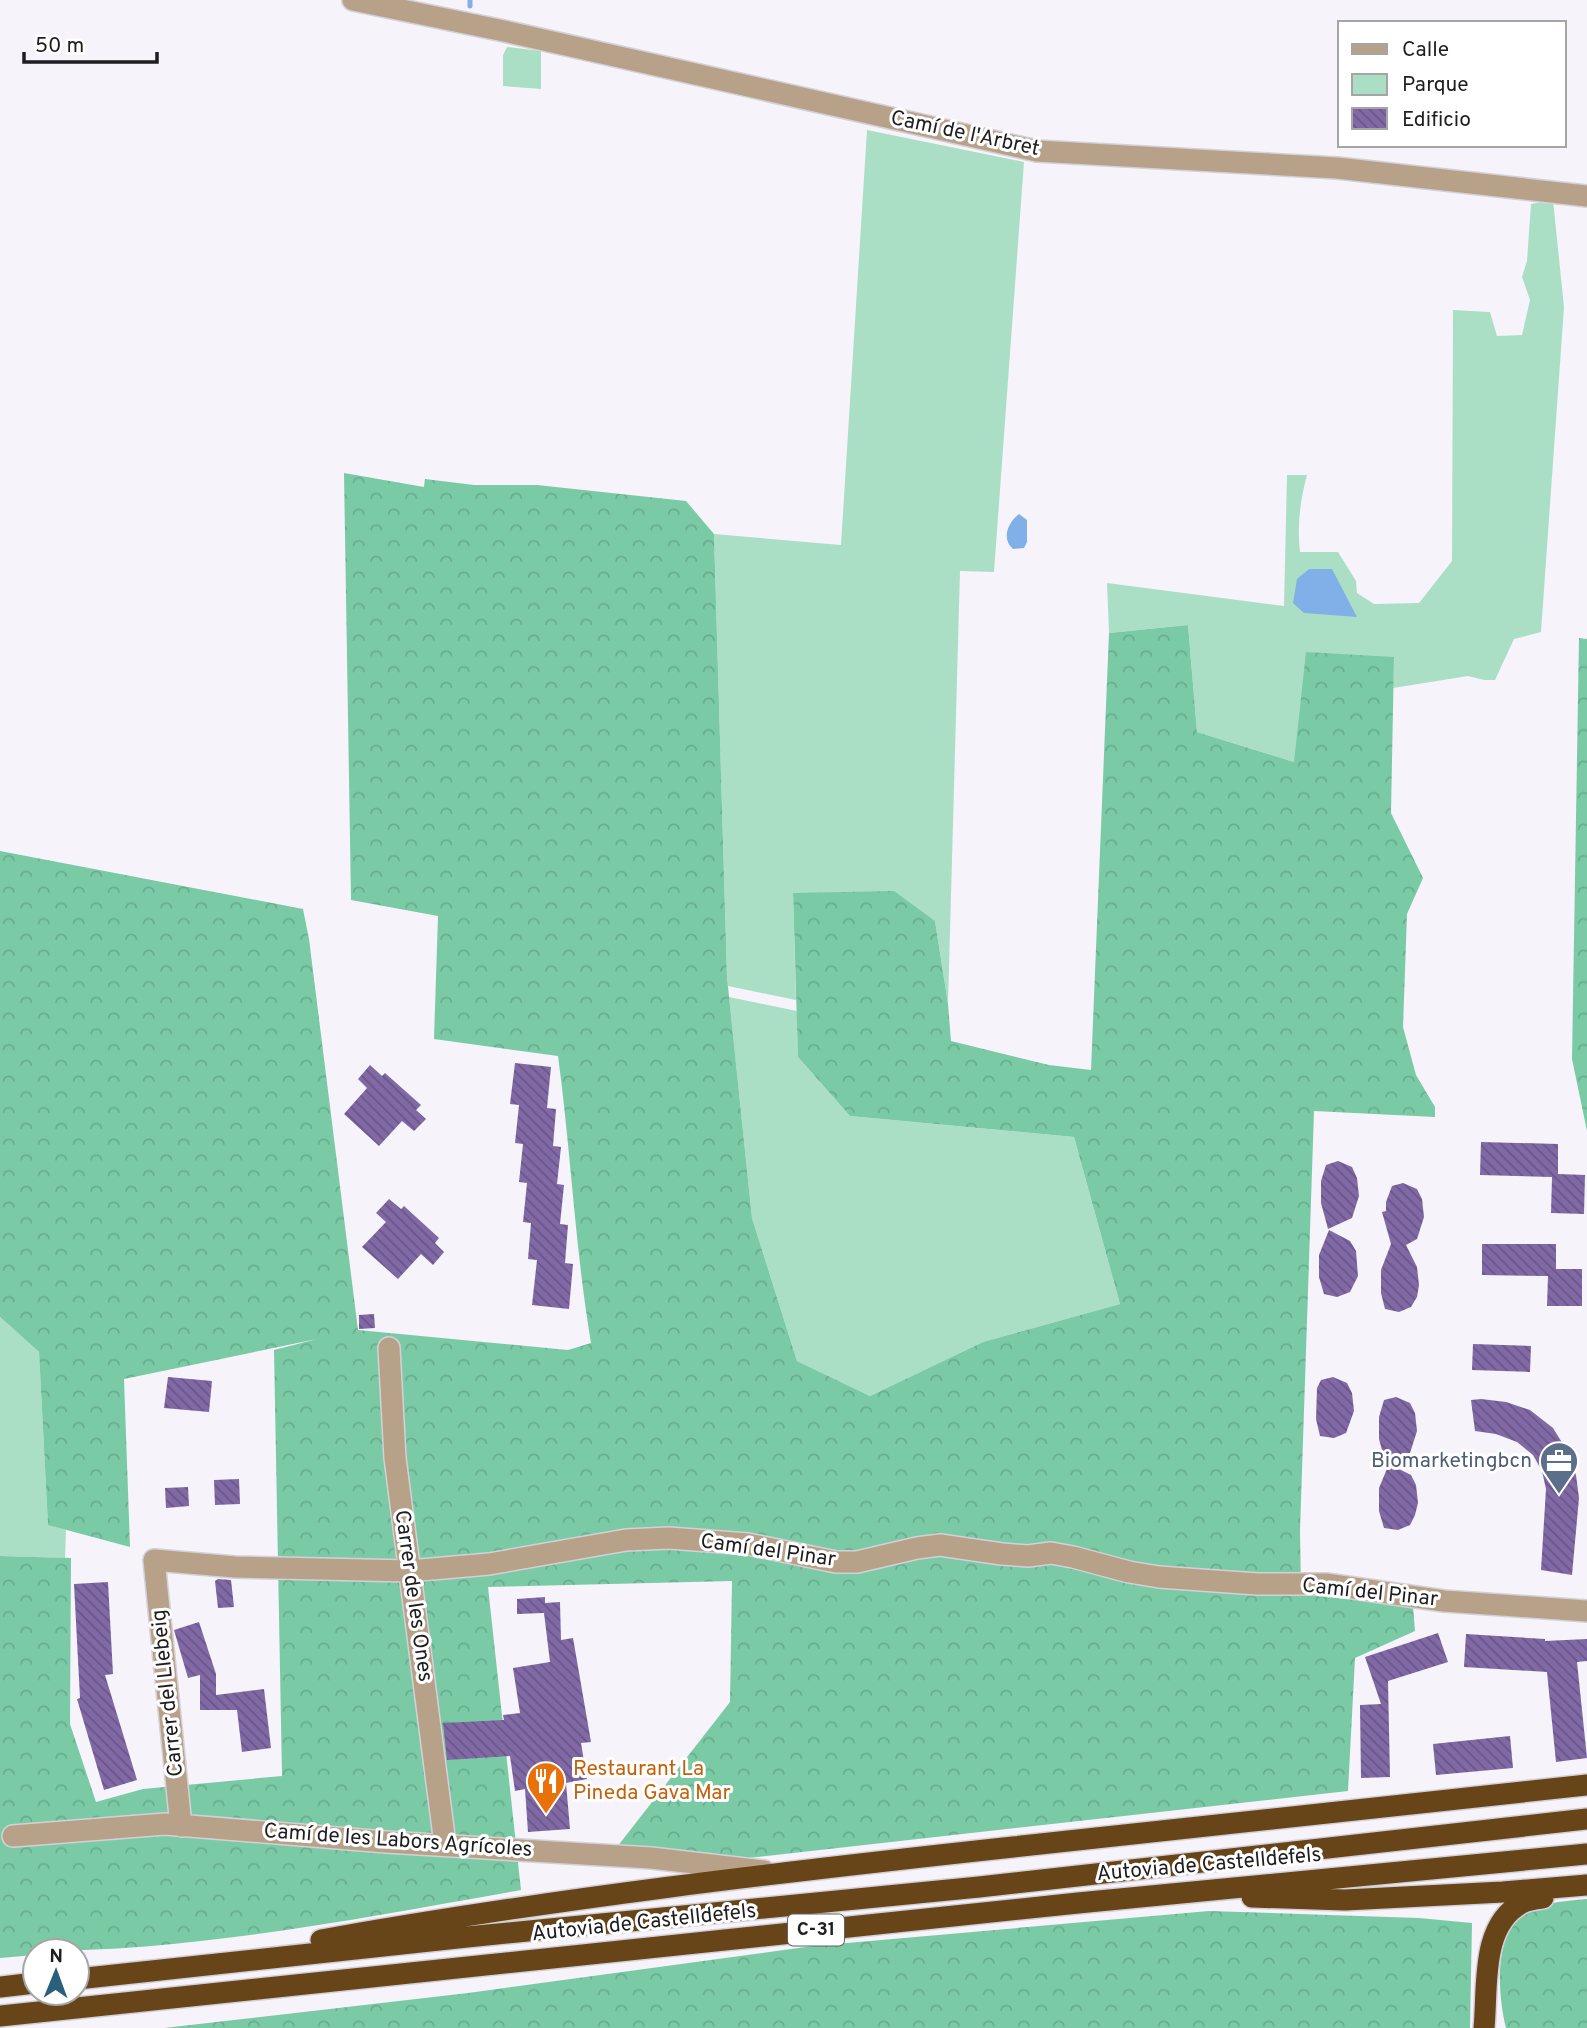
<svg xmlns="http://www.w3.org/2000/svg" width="1587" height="2028" viewBox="0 0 1587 2028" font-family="Overpass,sans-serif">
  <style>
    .green { fill: #abdfc5 }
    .forest { fill: url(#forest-crowns) }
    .water { fill: #80b0e7 }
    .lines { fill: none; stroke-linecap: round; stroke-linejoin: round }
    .stream { stroke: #80b0e7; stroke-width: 5 }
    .building { fill: url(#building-back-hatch) }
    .minor-casing { stroke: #d3d1d7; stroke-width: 24 }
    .highway-casing { stroke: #d3d1d7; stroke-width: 24 }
    .minor { stroke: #b8a189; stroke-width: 21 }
    .highway { stroke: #684519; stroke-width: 21 }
    .labels { text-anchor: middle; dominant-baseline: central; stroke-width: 6; stroke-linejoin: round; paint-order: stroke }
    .shield { fill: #fff; stroke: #626162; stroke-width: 2 }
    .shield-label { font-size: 19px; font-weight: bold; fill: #1e1d1f }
    .street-label { font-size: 21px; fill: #1e1d1f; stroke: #fff }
    .service-label { font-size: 21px; fill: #4e5e75; stroke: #fff; text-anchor: end }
    .food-label { font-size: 21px; fill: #c56008; stroke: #fff; text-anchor: start }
  </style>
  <defs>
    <pattern id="forest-crowns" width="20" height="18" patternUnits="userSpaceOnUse" patternTransform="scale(1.75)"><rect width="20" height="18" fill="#7acaa6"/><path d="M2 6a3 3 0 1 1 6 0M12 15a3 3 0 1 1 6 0" fill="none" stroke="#69ad8e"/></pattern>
    <pattern id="building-back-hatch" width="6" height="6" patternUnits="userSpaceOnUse" patternTransform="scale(1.75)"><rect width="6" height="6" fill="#8169a6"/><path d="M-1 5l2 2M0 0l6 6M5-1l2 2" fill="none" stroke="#695687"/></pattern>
  </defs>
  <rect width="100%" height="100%" fill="#f6f3fa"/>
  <path class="green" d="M507 47 541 51V89L503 86V55Z
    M867 130 1024 162 994 572 960 571 948 1004 935 921 793 893 796 1000 728 986 727 977 714 534 841 545Z
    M1553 200 1564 307 1541 632 1514 639 1495 680H1484L1468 676 1393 688 1394 657 1294 762 1197 732 1188 625 1109 633 1107 583 1284 606 1287 475H1307C1300 500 1297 526 1300 552H1338L1356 581 1357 593 1374 604 1419 603 1452 561 1453 310 1490 312 1497 336 1522 335 1530 300 1522 277 1527 261 1531 204Z
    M729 997 797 1011 798 1057 850 1116 1074 1137 1120 1304 983 1342 870 1396 797 1361 752 1218Z
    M0 1317 39 1352 48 1524 66 1530 65 1558 0 1556Z"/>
  <path class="forest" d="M344 473 424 487 425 479 474 485H537L686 501 714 534 727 977 752 1218 797 1361 870 1396 983 1342 1120 1304 1074 1137 850 1116 798 1057 793 893 894 891 935 921 948 1004 951 1041 1049 1065 1091 1070 1109 633 1188 625 1197 732 1294 762 1306 652 1394 657 1391 813 1423 878 1407 914 1403 1027 1416 1075 1435 1107V1117L1314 1111 1300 1531 1301 1592 1413 1607 1415 1631 1355 1658 1348 1791 748 1858 617 1847 730 1702 732 1581 488 1587 521 1890C361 1918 197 1951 35 1951V1955L0 1958V1556L71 1558 70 1724 96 1802 143 1789 282 1776 274 1350 317 1339 124 1379 130 1547 48 1525 39 1352 0 1317V851L303 909 309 939 358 1330 568 1350 591 1343C575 1248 571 1152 558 1056L434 1039 438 916 351 900Z
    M1579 638 1587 639V1131L1572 1059Z
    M1587 1899V2028H1506C1498 1997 1493 1935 1523 1914 1541 1902 1566 1901 1587 1899Z
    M1209 1911 1419 1918 1472 1923 1470 2028H164L468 1993 813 1946Z"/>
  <path class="water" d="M1019 514 1027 520V542L1024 548 1013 549C1001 538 1008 523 1019 514Z
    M1309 569H1332L1357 617 1304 613 1293 603 1297 579Z"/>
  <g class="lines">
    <path class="stream" d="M470 6V0"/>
  </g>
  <path class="building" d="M515 1063 551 1067 547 1108 556 1109 553 1146 561 1147 557 1184 564 1185 560 1224 568 1225 565 1263 573 1264 569 1309 532 1305 537 1260 528 1259 531 1223 523 1222 527 1183 519 1182 523 1144 515 1143 519 1105 510 1104Z
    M370 1065 382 1076 385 1073 421 1105 416 1110 426 1119 414 1131 402 1121 379 1146 344 1114 367 1088 358 1079Z
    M1481 1142 1558 1144V1174L1585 1175 1584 1214 1551 1213 1552 1177 1480 1175Z
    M1338 1161 1352 1167 1357 1178 1359 1196 1352 1218 1328 1229 1321 1203V1181L1326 1165Z
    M1403 1183 1417 1189 1422 1199 1424 1217 1417 1239 1406 1245 1417 1267 1419 1285 1417 1297 1411 1307 1399 1312 1385 1309 1381 1293V1270L1391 1244 1382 1212 1386 1211V1202L1392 1186Z
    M389 1199 401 1209 404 1206 439 1238 435 1243 444 1252 433 1265 421 1254 398 1279 362 1247 386 1222 376 1213Z
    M1329 1230 1350 1241 1356 1251 1358 1276 1350 1292 1337 1297 1324 1294 1319 1277V1255Z
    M1482 1244H1556V1269H1582V1306H1547L1548 1276 1482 1275Z
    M374 1314 375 1328 359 1329V1315Z
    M1473 1344 1531 1346 1530 1372 1472 1370Z
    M168 1377 212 1381 209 1412 164 1408Z
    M1333 1377 1347 1383 1352 1393 1354 1411 1346 1433 1334 1438 1320 1436 1316 1419 1317 1388 1321 1380Z
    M1396 1397 1410 1403 1415 1413 1417 1431 1410 1453 1386 1465 1379 1439V1417L1384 1400Z
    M1481 1399 1506 1402 1530 1410 1553 1428 1566 1449 1576 1475 1579 1498 1572 1575 1541 1570 1546 1489 1542 1471 1533 1455 1517 1442 1496 1434 1475 1431 1471 1400Z
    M1389 1464 1411 1475 1416 1485 1418 1503 1415 1515 1410 1525 1398 1530 1384 1528 1379 1511V1488Z
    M239 1479 240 1504 215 1505 214 1480Z
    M188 1487 189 1506 166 1508 165 1488Z
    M218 1579 231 1580 234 1607 218 1608 215 1581Z
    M108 1582 113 1674 105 1675 137 1780 104 1790 77 1699 80 1698 74 1584Z
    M545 1597V1603L560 1602 561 1640 573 1638 591 1742 581 1743 587 1779 566 1783 570 1829 528 1832 525 1789 515 1791 510 1756 447 1760 443 1723 504 1720 503 1715 520 1713 513 1668 550 1662 544 1613 517 1614V1599Z
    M199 1622 216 1674V1695L264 1689 271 1748 242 1752 237 1710H200V1675L188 1678 174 1630Z
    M1438 1633 1448 1662 1388 1681 1390 1777 1361 1778 1360 1705 1381 1704 1365 1657Z
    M1466 1634 1545 1639V1641L1587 1639V1661L1577 1662 1587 1758 1556 1762 1547 1672 1464 1667Z
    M1510 1736 1513 1768 1436 1775 1433 1744Z"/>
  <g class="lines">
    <g class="minor-casing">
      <path id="minor" d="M353 0 504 31 1037 151 1337 168 1587 196
        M389 1348 395 1458 445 1844
        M181 1826 154 1560 235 1567 409 1571 489 1564 626 1540 669 1538 748 1544 836 1562H857L917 1548 940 1545 1002 1554 1028 1556 1051 1553 1073 1557 1129 1572 1159 1577 1257 1584H1326L1444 1601 1587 1611
        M13 1836 165 1824 386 1842 651 1858 764 1871"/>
    </g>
    <g class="highway-casing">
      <path id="highway" d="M1252 1897 1345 1900 1503 1892 1587 1885
        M321 1940C550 1899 782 1872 1013 1847 1205 1826 1396 1805 1587 1785
        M77 1979 467 1937 979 1887 1587 1819
        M0 1987 35 1983
        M0 2016 1078 1903 1587 1854
        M1484 2028C1488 1988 1480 1925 1522 1903 1528 1900 1537 1899 1543 1898"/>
    </g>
    <use href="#minor" class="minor"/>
    <use href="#highway" class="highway"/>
  </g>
  <defs>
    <g id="office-pin" transform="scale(2.0125)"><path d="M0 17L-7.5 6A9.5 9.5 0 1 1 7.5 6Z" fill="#5c6f8a" stroke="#fff"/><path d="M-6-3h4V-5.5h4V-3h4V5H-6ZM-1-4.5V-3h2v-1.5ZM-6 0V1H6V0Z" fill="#fff"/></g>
    <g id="restaurant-pin" transform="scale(2.0125)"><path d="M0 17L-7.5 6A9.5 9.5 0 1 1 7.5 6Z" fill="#e8710a" stroke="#fff"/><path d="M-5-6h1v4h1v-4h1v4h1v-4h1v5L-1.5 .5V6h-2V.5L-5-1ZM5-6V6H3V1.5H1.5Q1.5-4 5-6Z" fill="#fff"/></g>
  </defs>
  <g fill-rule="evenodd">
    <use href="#office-pin" x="1559" y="1461"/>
    <use href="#restaurant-pin" x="546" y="1781"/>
  </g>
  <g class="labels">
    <rect class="shield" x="788" y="1914.5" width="56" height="31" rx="5"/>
    <g class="shield-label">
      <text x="816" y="1930">C-31</text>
    </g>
    <g class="street-label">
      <text transform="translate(965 134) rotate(12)">Camí de l'Arbret</text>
      <text transform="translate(768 1551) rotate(8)">Camí del Pinar</text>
      <text transform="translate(1370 1593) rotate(6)">Camí del Pinar</text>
      <text transform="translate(413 1596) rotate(82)">Carrer de les Ones</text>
      <text transform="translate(168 1693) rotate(-96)">Carrer del Llebeig</text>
      <text transform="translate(398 1841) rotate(4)">Camí de les Labors Agrícoles</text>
      <text transform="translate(1209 1865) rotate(-5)">Autovia de Castelldefels</text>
      <text transform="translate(644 1923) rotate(-6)">Autovia de Castelldefels</text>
    </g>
    <g class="service-label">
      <text x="1532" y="1461">Biomarketingbcn</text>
    </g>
    <g class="food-label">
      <text x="573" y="1769">Restaurant La<tspan x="573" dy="24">Pineda Gava Mar</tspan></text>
    </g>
  </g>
  <rect x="1338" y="21" width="228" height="126" fill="#ffffff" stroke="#a5a5a5" stroke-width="2"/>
  <rect x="1352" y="44" width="35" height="10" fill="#b8a189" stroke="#a5a5a5" stroke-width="2"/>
  <text x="1402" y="56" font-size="21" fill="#1e1d1f">Calle</text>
  <rect x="1352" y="74" width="35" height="21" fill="#abdfc5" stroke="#a5a5a5" stroke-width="2"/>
  <text x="1402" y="91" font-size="21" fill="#1e1d1f">Parque</text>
  <rect x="1352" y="108" width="35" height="21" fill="url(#building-back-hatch)" stroke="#a5a5a5" stroke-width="2"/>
  <text x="1402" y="126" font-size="21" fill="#1e1d1f">Edificio</text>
  <g transform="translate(56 1972) rotate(1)"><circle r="33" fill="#ffffff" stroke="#a5a5a5" stroke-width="2"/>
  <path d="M0-5L12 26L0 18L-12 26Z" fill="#29607b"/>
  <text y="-10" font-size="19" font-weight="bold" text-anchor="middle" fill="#1e1d1f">N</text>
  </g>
  <path d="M24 52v10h133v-10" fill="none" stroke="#1e1d1f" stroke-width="3.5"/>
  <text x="35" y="52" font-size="21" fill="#1e1d1f" stroke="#ffffff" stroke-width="5" paint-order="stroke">50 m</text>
</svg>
